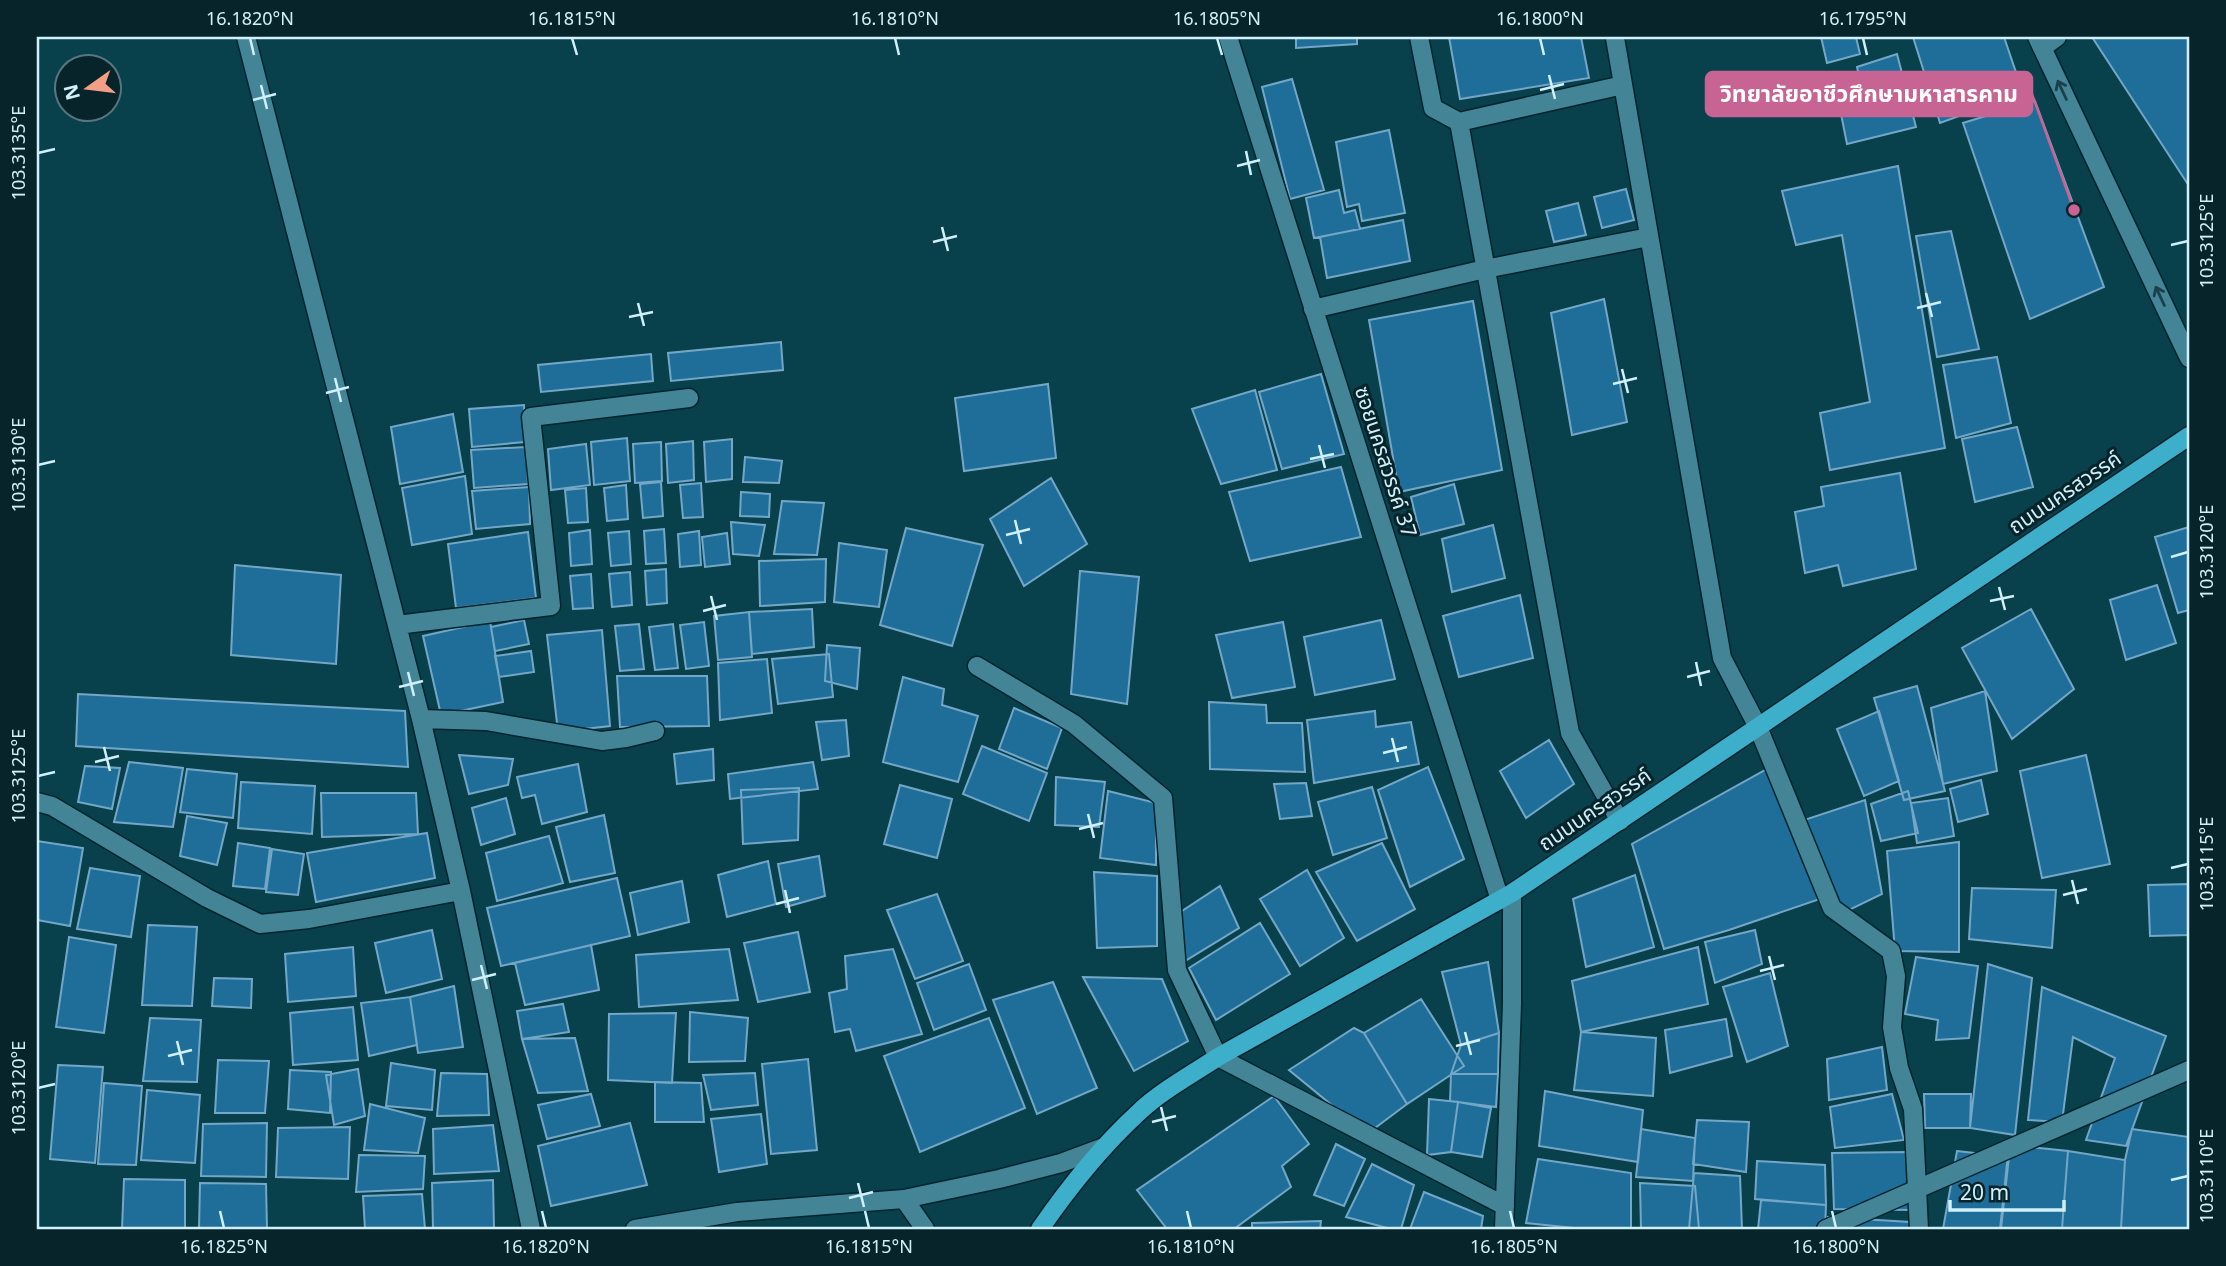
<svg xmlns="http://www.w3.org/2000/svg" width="2226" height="1266" viewBox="0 0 2226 1266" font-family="Georgia,'Noto Sans Thai',serif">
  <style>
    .building { fill: #1f6e99; stroke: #74a7c7; stroke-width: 2 }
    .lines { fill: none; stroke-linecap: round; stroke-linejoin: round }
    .service-casing { stroke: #00252d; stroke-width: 21 }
    .minor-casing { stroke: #00252d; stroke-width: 21 }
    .primary-casing { stroke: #00252d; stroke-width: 21 }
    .service { stroke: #438597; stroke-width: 18 }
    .minor { stroke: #438597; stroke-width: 18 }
    .primary { stroke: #3eafcb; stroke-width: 18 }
    .oneway { stroke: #1a414b }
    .ticks { fill: none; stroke: #d0f0fa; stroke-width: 2.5 }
    .labels { text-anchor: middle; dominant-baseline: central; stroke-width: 6; stroke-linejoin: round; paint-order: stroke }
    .street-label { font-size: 21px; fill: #d0f0fa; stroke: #08242b }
    .leader { fill: none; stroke: #c76493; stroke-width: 2.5 }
    .callout-dot { fill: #c76493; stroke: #08242b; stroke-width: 2.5 }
    .callout { fill: #c76493; stroke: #c76493; stroke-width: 2.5 }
    .callout-label { font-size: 23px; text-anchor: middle; font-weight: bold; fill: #fff }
    .neatline { fill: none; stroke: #d0f0fa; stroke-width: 2.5 }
    .ticks-label { font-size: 18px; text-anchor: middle; fill: #d0f0fa }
  </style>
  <rect width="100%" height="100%" fill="#08404c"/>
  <path class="building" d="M1296 37H1357V44L1296 48Z
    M1449 37H1581L1589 78 1460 99Z
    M1821 37H1856L1860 54 1827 63Z
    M1913 37H2004L2023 93 1940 123Z
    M2092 37H2189V186Z
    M1897 54 1916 127 1847 144 1841 114 1866 108 1857 67Z
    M1292 79 1324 190 1290 199 1262 87Z
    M2035 101 2104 287 2030 319 1963 123Z
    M1389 130 1405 213 1362 221 1359 204 1347 207 1336 142Z
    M1898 166 1945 448 1830 470 1820 413 1870 402 1842 235 1796 245 1782 191Z
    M1626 189 1634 220 1602 228 1594 197Z
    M1339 190 1344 213 1355 210 1360 229 1314 238 1306 198Z
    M1578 203 1586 235 1554 242 1546 211Z
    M1403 220 1410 261 1327 278 1320 237Z
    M1951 231 1979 349 1937 357 1916 236Z
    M1604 299 1627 422 1572 435 1551 313Z
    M1473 301 1502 470 1399 492 1369 320Z
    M781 342 783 370 671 381 668 353Z
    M651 354 653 381 541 392 538 365Z
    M1997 357 2011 423 1956 438 1943 365Z
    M1321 374 1344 454 1282 469 1259 392Z
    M1048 384 1056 458 964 471 955 398Z
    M1255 390 1277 470 1221 484 1192 409Z
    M524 405 525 442 472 447 469 409Z
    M453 414 463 472 400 484 391 427Z
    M2017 427 2033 487 1975 502 1962 439Z
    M627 438 630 481 594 485 591 442Z
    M732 439V479L706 482 704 442Z
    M693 441 694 480 668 483 666 444Z
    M661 442 662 481 635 483 633 444Z
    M586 444 590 485 551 490 548 449Z
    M526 447 528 484 474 488 471 450Z
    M745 457 782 461 779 483 743 482Z
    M1341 467 1361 537 1250 561 1229 492Z
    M1900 473 1916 569 1843 586 1838 565 1805 573 1795 512 1824 506 1821 487Z
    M465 476 472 534 412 545 402 488Z
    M1051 478 1087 544 1024 586 990 519Z
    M661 482 663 516 643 518 640 484Z
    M701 483 703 517 683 518 680 485Z
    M1454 484 1464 524 1420 535 1411 497Z
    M626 485 628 519 607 521 604 488Z
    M529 487 530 524 476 529 472 491Z
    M586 488 588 522 568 523 565 490Z
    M741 492 770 494 769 517 740 516Z
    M782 501 824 503 817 555 774 554Z
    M731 522 765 525 759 556 733 554Z
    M1493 525 1505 578 1452 592 1442 539Z
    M2189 527V610L2178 613 2155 537Z
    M906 528 983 545 952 646 880 625Z
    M664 529 666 563 646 564 644 531Z
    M590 530 592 564 571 566 569 533Z
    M629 531 631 564 611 566 608 533Z
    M699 531 701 565 680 567 678 534Z
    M528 532 536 598 456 608 448 544Z
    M727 533 730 564 705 567 702 537Z
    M839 543 887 550 879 607 834 602Z
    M826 559 825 602 760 606 759 561Z
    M235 565 341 575 336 664 231 655Z
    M666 569 667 603 647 605 645 571Z
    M1080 571 1139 577 1127 704 1071 694Z
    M630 572 632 605 612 607 609 574Z
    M591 574 593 608 573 609 570 576Z
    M2157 585 2176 643 2126 660 2110 600Z
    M1520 595 1533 658 1459 677 1443 616Z
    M812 609 814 647 752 654 749 612Z
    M2031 609 2074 689 2012 739 1962 648Z
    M749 612 752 657 718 660 714 616Z
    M524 620 529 644 495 651 491 627Z
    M1381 620 1395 679 1315 695 1304 637Z
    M490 621 503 702 441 715 423 636Z
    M704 622 709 666 686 669 680 625Z
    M1283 622 1295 687 1232 698 1216 635Z
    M639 624 644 669 620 671 615 626Z
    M673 624 678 668 655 670 649 627Z
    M602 630 610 726 558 732 547 635Z
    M827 645 860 648 857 689 825 681Z
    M531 651 534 672 499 677 495 656Z
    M829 654 833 697 778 704 772 659Z
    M767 659 772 713 720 720 718 663Z
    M617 676H707L709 726 620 727Z
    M903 677 944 689 942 705 978 716 958 782 883 762Z
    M1917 686 1945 791 1904 800 1874 698Z
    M1985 691 1997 771 1943 784 1931 708Z
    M78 694 405 711 408 767 76 746Z
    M1209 702 1266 705 1267 723H1302L1305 772 1210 769Z
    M1014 708 1062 728 1047 769 999 749Z
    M1375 711 1376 727 1411 722 1419 764 1314 783 1307 720Z
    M1879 711 1899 781 1864 796 1837 729Z
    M846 720 849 756 822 760 816 722Z
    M1549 740 1574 784 1526 818 1500 771Z
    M982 746 1047 773 1029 821 963 794Z
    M713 749 714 780 677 784 674 754Z
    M459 755 513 759 508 785 469 794Z
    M2086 755 2110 864 2042 878 2020 771Z
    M129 762 183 768 173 827 114 822Z
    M813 762 818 789 730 799 728 774Z
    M578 764 587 812 542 824 535 795 522 798 517 777Z
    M85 766 120 768 112 809 78 802Z
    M1428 767 1464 859 1410 887 1378 790Z
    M187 769 237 774 233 818 180 812Z
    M1767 769 1820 899 1729 930 1664 949 1632 844Z
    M1056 777 1105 782 1099 827 1055 825Z
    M1981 780 1988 814 1958 822 1950 789Z
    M241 782 315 786 312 834 238 828Z
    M1306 783 1312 816 1280 819 1274 784Z
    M900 785 952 799 937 858 884 844Z
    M1372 787 1387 838 1333 855 1318 802Z
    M799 788 798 840 743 844 741 790Z
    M1108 791 1156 803V865L1100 858Z
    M1908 791 1918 833 1881 841 1871 804Z
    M321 793H416L418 834 322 837Z
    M506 798 515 834 481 845 472 808Z
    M1948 798 1954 836 1917 843 1911 803Z
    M1865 800 1882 894 1841 914 1804 820Z
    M604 815 615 873 570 882 556 827Z
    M187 816 227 823 217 865 180 856Z
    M427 833 435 878 316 902 307 853Z
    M549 836 563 883 497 901 486 853Z
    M37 841 83 848 70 926 37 920Z
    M1959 842V952L1895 951 1887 851Z
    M238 843 270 848 265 889 233 886Z
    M1382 843 1415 909 1357 941 1316 872Z
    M272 849 304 854 298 895 266 892Z
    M819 856 825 896 786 907 778 864Z
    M768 861 776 904 727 917 718 875Z
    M90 868 140 876 131 937 77 929Z
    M1307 870 1344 938 1300 966 1260 899Z
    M1094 872 1157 876V946L1097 948Z
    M1635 875 1654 947 1586 967 1573 899Z
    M617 878 630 936 501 966 487 908Z
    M682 881 689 922 638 935 630 893Z
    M2189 884V935L2150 936 2148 885Z
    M1220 886 1239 928 1185 961 1179 913Z
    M1972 888 2056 890 2052 948 1969 939Z
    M937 894 963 961 915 979 887 910Z
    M1260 923 1290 974 1216 1020 1189 968Z
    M148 925 197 927 192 1006 142 1005Z
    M432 930 442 979 386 993 375 943Z
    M1755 930 1762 964 1715 983 1705 942Z
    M798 932 810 992 758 1002 744 943Z
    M69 937 116 945 104 1033 56 1027Z
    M591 945 599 990 525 1005 515 963Z
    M353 947 356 996 288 1002 285 954Z
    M1698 947 1708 1004 1581 1032 1572 981Z
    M729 949 738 1000 639 1007 636 955Z
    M893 949 922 1034 856 1051 850 1029 835 1032 829 993 847 989 845 956Z
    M1916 957 1978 966 1969 1038 1936 1040 1938 1020 1905 1014Z
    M1488 962 1499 1033 1461 1045 1442 972Z
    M969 964 986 1010 934 1030 917 983Z
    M1988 964 2032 978 2015 1135 1970 1128Z
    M1770 973 1788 1046 1747 1062 1723 987Z
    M1083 977 1162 979 1188 1041 1134 1071Z
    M214 978 252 979 251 1008 212 1006Z
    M1053 982 1097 1088 1037 1114 993 1000Z
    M454 986 463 1047 418 1053 410 997Z
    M2042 987 2166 1036 2126 1146 2086 1140 2115 1058 2073 1037 2062 1122 2028 1120Z
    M410 997 417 1045 369 1056 361 1003Z
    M1421 999 1464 1066 1407 1104 1364 1033Z
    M563 1004 569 1032 522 1039 517 1011Z
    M353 1007 358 1060 293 1065 290 1013Z
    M690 1012 748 1018 745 1061 689 1062Z
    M676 1013 672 1083 608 1080 609 1014Z
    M150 1018 201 1020 197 1082 143 1081Z
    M989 1018 1025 1108 920 1152 884 1056Z
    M1726 1019 1732 1056 1670 1073 1665 1030Z
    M1354 1028 1364 1033 1407 1104 1367 1134 1289 1070Z
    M1581 1032 1656 1038 1653 1096 1574 1090Z
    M1499 1033 1498 1074H1451L1461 1045Z
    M575 1038 588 1091 538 1093 522 1039Z
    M1882 1047 1887 1090 1829 1100 1827 1059Z
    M808 1059 817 1150 771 1154 762 1064Z
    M218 1060 269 1061 265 1113H215Z
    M391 1063 435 1070 432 1110 386 1106Z
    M58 1065 103 1067 95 1163 50 1159Z
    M358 1069 365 1116 334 1125 326 1075Z
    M290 1070 331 1072 330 1113 288 1109Z
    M441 1073 487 1074 489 1115 437 1116Z
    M755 1073 758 1105 711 1110 703 1075Z
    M1451 1074H1498L1496 1107 1450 1101Z
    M655 1082 701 1083 704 1122H655Z
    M104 1083 142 1086 136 1165 98 1164Z
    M147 1090 200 1095 195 1163 141 1160Z
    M1545 1091 1643 1110 1638 1162 1539 1146Z
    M591 1094 600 1126 547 1139 538 1105Z
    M1892 1094 1904 1140 1835 1148 1830 1107Z
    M1924 1094H1971L1970 1128H1925Z
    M1274 1096 1309 1144 1282 1166 1291 1187 1234 1229H1167L1137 1190Z
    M1429 1099 1458 1102 1451 1152 1427 1155Z
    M1458 1102 1491 1108 1482 1157 1451 1152Z
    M370 1104 425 1118 418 1153 364 1150Z
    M761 1114 767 1164 719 1172 711 1119Z
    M1697 1120 1749 1122 1746 1172 1693 1164Z
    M267 1123 266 1177 201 1176 203 1124Z
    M630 1123 647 1185 551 1206 538 1146Z
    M493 1125 499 1171 434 1174 433 1129Z
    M350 1127 348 1179 276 1177 278 1128Z
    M1641 1129 1695 1138 1693 1181 1636 1177Z
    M2132 1129 2189 1137V1229H2121L2125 1160Z
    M1336 1144 1365 1159 1344 1206 1314 1195Z
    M2009 1145 2068 1151 2062 1229H2000Z
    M1957 1151 2009 1157 2001 1229H1943Z
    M2068 1151 2125 1160 2121 1229H2062Z
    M1909 1152 1911 1210 1834 1209 1832 1153Z
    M359 1155 425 1156 423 1189 356 1192Z
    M1538 1159 1631 1173V1229H1584L1526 1223Z
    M1757 1161 1825 1165 1826 1205 1755 1199Z
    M1372 1164 1414 1185 1401 1229H1391L1346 1217Z
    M1694 1173 1740 1176 1742 1229H1689Z
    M124 1179 185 1180V1229H122Z
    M493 1180 494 1229H433L432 1183Z
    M200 1183 266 1184 267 1229H199Z
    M1640 1183 1695 1186 1699 1229H1641Z
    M1424 1192 1483 1216 1481 1229H1410Z
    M422 1194 425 1229H365L363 1196Z
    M1761 1200 1826 1205 1825 1229H1758Z
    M1828 1217 1910 1222V1229H1828Z
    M1321 1221 1320 1229H1252V1223Z"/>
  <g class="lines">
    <g class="service-casing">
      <path id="service" d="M1419 37 1433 108 1459 122 1623 85
        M2037 37 2189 358
        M1615 38 1722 658 1758 727
        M2042 48 2057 37
        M1459 122 1570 733 1620 821
        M1313 309 1485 269 1649 237
        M1826 1229 2189 1070"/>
    </g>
    <g class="minor-casing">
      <path id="minor" d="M246 37 421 719 461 891 531 1229
        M1228 37 1500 900
        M397 625 551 606 531 417 689 398
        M977 666 1074 724 1163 798 1177 970 1218 1057 1505 1206
        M421 719 486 721 602 741 626 738 655 731
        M1758 727 1832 908 1891 951 1896 976 1892 1027 1899 1068 1913 1109 1919 1229
        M37 802 52 806 207 898 260 924 309 919 461 891
        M904 1199 925 1229
        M635 1229 737 1212 904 1199 999 1179 1061 1163 1104 1147
        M1504 1229 1512 1004V893"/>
    </g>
    <g class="primary-casing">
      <path id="primary" d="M1040 1229C1069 1187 1100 1148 1138 1113 1161 1091 1191 1075 1218 1057L1512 893 2189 436"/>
    </g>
    <use href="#service" class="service"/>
    <use href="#minor" class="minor"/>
    <use href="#primary" class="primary"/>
  </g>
  <defs><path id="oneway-shaft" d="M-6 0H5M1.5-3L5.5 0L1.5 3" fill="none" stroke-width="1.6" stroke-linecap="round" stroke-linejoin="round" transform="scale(1.75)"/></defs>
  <g class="oneway">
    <use href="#oneway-shaft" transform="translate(2062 90) rotate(-115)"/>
    <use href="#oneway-shaft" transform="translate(2160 296) rotate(-115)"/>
  </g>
  <path class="ticks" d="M250 38 254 55M572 38 577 55M895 38 899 55M1217 38 1222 55M1540 38 1544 55M1863 38 1867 55M1549 75 1555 99M261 85 267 109M1540 90 1564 84M253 100 276 94M1246 151 1251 175M38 153 55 149M1237 166 1260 160M942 227 948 251M933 242 957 236M2171 245 2188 241M1926 293 1932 317M638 303 644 326M1917 308 1941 302M629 317 653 312M1622 369 1628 393M335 378 341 402M1613 384 1637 378M326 393 349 387M1319 445 1325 468M1310 459 1334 454M38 465 55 461M1015 520 1021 544M1006 535 1030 529M2171 557 2188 552M1999 587 2005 610M711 596 717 620M1990 601 2014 596M703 611 726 605M1696 662 1701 686M408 672 414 696M1687 677 1710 671M399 687 423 681M1392 738 1398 762M104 747 110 771M1383 753 1407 747M95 762 119 756M38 776 55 772M1088 814 1094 838M1079 829 1103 823M2171 868 2188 864M2072 880 2078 904M785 890 790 913M2063 895 2087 889M776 904 799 898M1769 956 1775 980M481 965 487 989M1760 971 1784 965M472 980 496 974M1465 1032 1471 1055M177 1041 183 1065M1456 1046 1480 1040M168 1056 192 1050M38 1088 55 1084M1161 1107 1167 1131M1152 1122 1176 1116M2171 1180 2188 1176M858 1183 864 1207M849 1198 873 1192M220 1211 224 1228M542 1211 546 1228M865 1211 869 1228M1187 1211 1191 1228M1510 1211 1514 1228M1832 1211 1836 1228"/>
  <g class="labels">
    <g class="street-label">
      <text transform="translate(1385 462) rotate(72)">ซอยนครสวรรค์ 37</text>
      <text transform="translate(2065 493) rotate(-34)">ถนนนครสวรรค์</text>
      <text transform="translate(1595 810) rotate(-34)">ถนนนครสวรรค์</text>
    </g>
  </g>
  <path class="leader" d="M2074 210L2032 94"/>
  <circle class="callout-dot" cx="2074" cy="210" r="7"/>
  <rect class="callout" x="1706" y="72" width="326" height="44" rx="7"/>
  <g class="callout-label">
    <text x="1869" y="102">วิทยาลัยอาชีวศึกษามหาสารคาม</text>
  </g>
  <rect width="2226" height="1266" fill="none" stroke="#08242b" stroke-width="77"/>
  <g transform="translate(88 88) rotate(256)"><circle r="33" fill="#08242b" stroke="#58767e" stroke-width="2"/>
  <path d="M0-5L12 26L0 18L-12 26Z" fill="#f39f85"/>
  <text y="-10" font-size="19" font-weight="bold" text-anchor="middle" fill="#d0f0fa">N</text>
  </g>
  <path d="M1950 1200v10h114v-10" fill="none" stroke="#d0f0fa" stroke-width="3.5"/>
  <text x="1960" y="1200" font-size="21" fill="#d0f0fa" stroke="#08242b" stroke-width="5" paint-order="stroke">20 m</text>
  <rect x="38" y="38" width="2150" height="1190" class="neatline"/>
  <g class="ticks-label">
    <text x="250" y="25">16.1820°N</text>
    <text x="572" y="25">16.1815°N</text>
    <text x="895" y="25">16.1810°N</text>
    <text x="1217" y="25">16.1805°N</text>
    <text x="1540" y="25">16.1800°N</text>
    <text x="1863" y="25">16.1795°N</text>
    <text transform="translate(19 153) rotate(-90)" y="6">103.3135°E</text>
    <text transform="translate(2207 241) rotate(-90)" y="6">103.3125°E</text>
    <text transform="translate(19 465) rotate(-90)" y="6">103.3130°E</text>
    <text transform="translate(2207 552) rotate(-90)" y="6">103.3120°E</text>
    <text transform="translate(19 776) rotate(-90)" y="6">103.3125°E</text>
    <text transform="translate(2207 864) rotate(-90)" y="6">103.3115°E</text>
    <text transform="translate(19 1088) rotate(-90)" y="6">103.3120°E</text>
    <text transform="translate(2207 1176) rotate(-90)" y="6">103.3110°E</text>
    <text x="224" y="1253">16.1825°N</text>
    <text x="546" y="1253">16.1820°N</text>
    <text x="869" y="1253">16.1815°N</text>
    <text x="1191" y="1253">16.1810°N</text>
    <text x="1514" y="1253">16.1805°N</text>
    <text x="1836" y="1253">16.1800°N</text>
  </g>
</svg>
